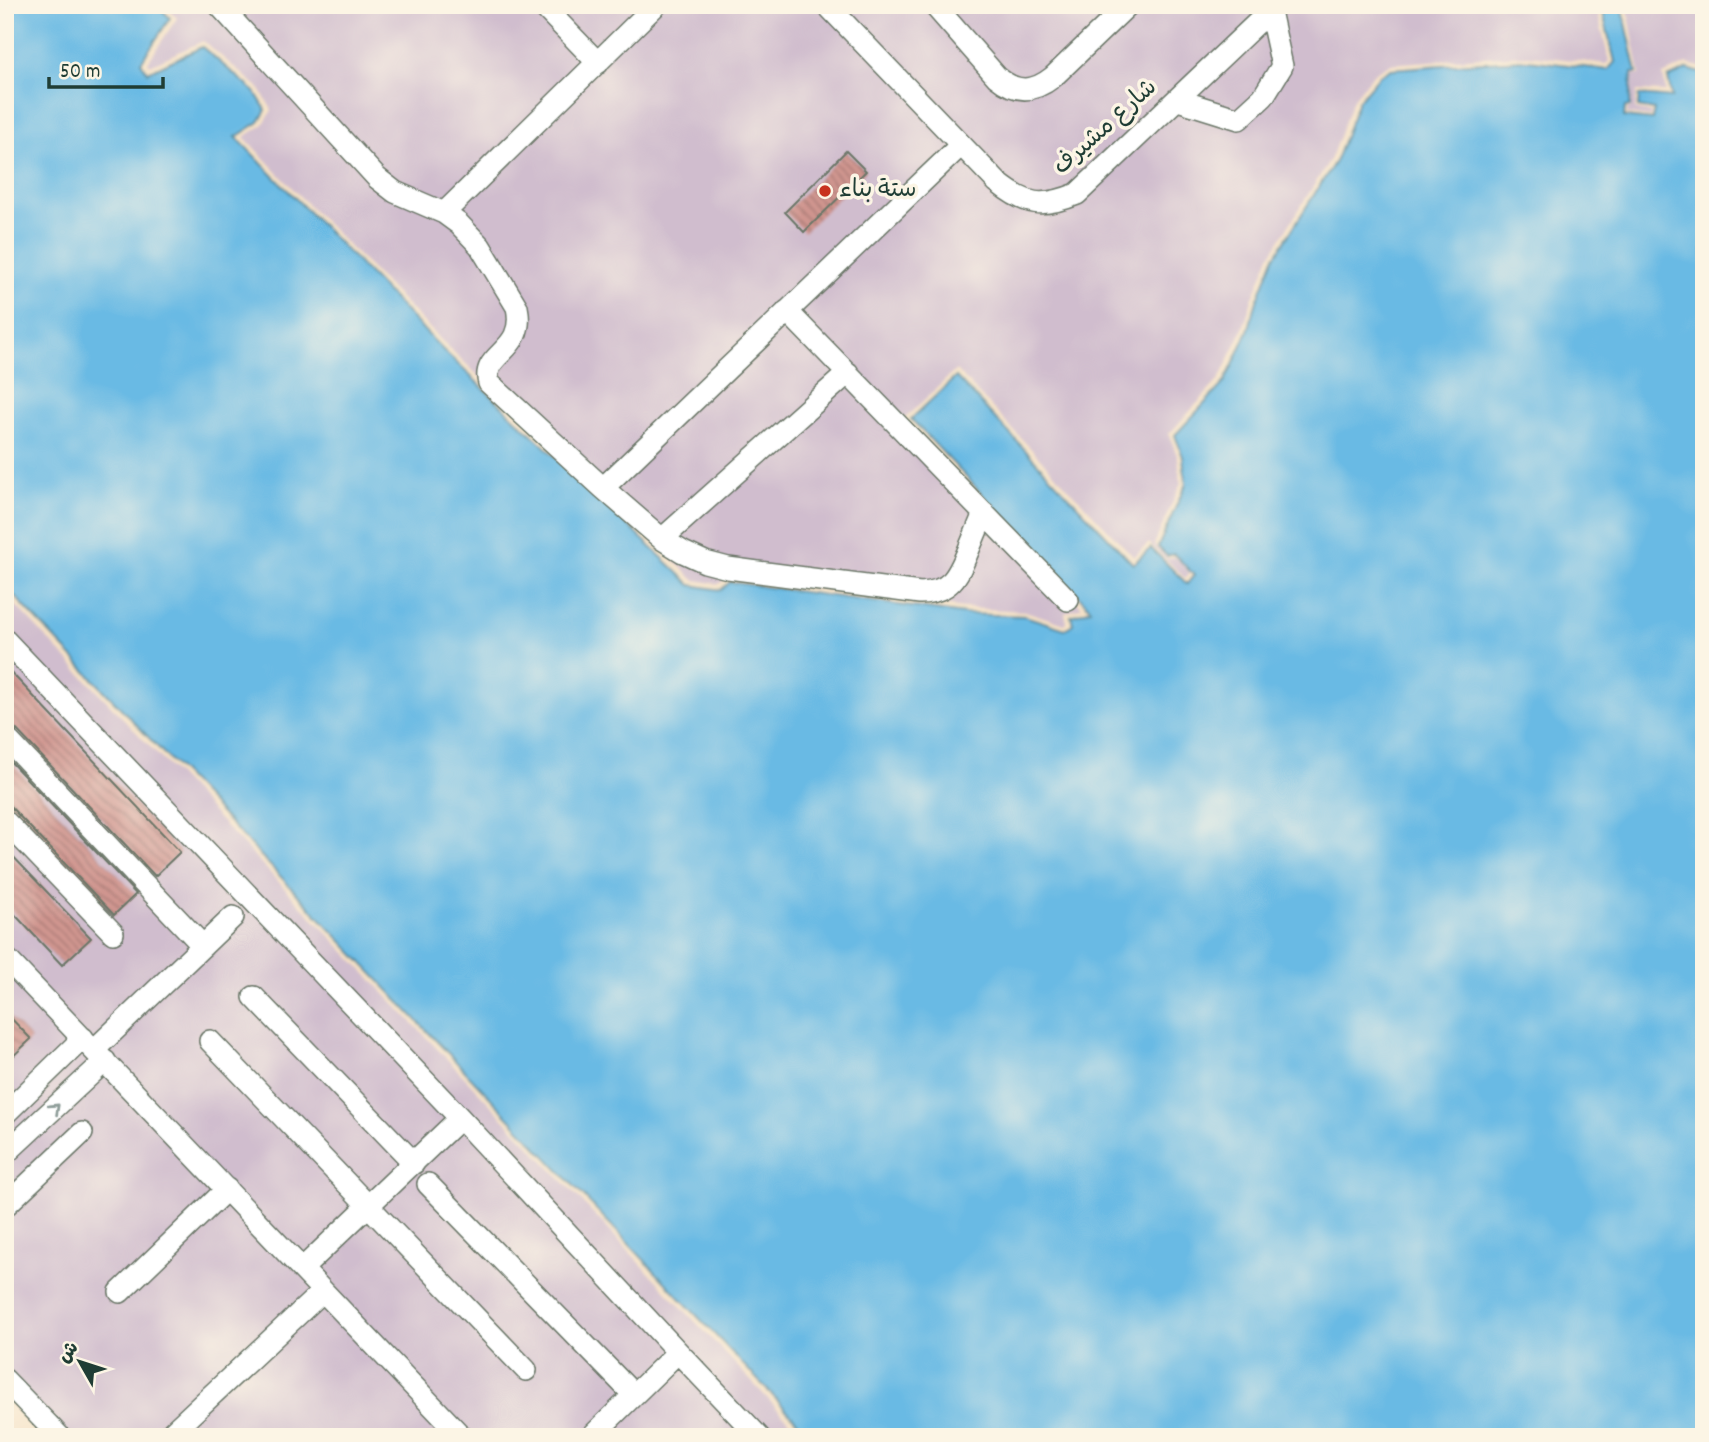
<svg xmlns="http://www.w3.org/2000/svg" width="1709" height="1442" viewBox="0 0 1709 1442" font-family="Dekko,'Playpen Sans Arabic',sans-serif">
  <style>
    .industrial { fill: #d0bdce }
    .water { fill: #69bae4; stroke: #447c8c; stroke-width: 2 }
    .building { fill: url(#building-back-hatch) }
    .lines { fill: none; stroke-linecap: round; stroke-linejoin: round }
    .minor-casing { stroke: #6a7667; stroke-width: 24 }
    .minor { stroke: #fff; stroke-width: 21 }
    .oneway { stroke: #8f9e9a }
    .poi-dot { fill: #c8321e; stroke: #fcf5e5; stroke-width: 2.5 }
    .labels { text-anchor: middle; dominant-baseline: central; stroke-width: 7; stroke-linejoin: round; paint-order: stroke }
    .street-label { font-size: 24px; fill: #1f3d34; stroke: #fcf5e5 }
    .poi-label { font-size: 24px; fill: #1f3d34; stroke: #fcf5e5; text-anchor: start }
  </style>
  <defs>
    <pattern id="building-back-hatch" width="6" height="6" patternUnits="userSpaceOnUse" patternTransform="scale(1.75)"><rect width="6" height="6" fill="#d0958f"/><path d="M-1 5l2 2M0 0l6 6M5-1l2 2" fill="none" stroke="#a87b76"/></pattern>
  </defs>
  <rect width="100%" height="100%" fill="#fcf5e5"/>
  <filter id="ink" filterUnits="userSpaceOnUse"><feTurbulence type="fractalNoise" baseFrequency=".0143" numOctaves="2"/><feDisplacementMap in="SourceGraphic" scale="14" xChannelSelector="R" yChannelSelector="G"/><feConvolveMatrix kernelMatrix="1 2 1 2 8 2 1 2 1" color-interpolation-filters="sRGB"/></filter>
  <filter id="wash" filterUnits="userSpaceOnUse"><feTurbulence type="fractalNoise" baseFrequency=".00686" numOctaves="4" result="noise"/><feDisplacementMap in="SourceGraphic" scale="28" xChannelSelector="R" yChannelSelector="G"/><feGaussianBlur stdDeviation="1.57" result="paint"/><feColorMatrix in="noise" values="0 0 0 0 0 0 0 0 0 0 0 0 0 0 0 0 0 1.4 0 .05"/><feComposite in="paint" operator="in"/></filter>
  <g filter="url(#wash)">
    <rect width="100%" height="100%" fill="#f5e1c5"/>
    <path class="industrial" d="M165 5H1596L1609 61 1606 64 1529 55 1484 57 1390 64 1375 72 1353 99 1331 158 1270 256 1252 300 1243 329 1219 380 1169 434 1178 458 1181 483 1154 545 1168 559 1175 557 1190 573 1185 578 1149 543 1134 557 956 370 904 419 1082 607 1065 613 1067 622 1065 624 1025 611 964 608 729 576 719 584 694 580 447 346 309 206 244 137 263 125 272 110 259 88 203 41 150 65 148 62 177 18Z
      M1627 5H1704V68L1687 64 1663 75 1666 92 1637 91 1635 109 1651 113 1650 117 1627 114 1628 108H1631L1633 75H1640Z
      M5 594 527 1143 804 1437H51L5 1388Z"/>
    <path class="water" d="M5 5H157L170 18 141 62 148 72 202 47 255 92 266 110 259 122 236 137 443 350 691 585 721 590 730 582 964 614 1025 616 1065 629 1073 624 1071 616 1091 609 911 419 956 377 1133 564 1151 548 1187 584 1194 575 1174 554 1167 556 1158 547 1186 484 1183 457 1175 435 1224 383 1233 365 1248 331 1257 301 1274 258 1336 160 1358 101 1379 76 1391 69 1484 62 1528 60 1608 70 1615 62 1601 5H1622L1637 73H1632L1630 106 1625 107 1624 117 1652 120 1654 110 1638 107 1639 95 1672 98 1668 78 1688 69 1704 74V1437H812L5 586Z"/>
    <g id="blocks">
      <path class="building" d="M846 151 866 171 804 232 785 212Z
        M5 666 180 852 155 876 15 728 5 724Z
        M5 756 136 894 114 915 5 801Z
        M5 848 91 938 62 965 5 904Z
        M5 1012 31 1039 5 1064Z"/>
    </g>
  </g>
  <g filter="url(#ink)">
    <use href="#blocks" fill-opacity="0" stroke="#6a7667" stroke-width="2"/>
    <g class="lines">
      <g class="minor-casing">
        <path id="minor" d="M219 5 377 178 395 192 444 213 459 224 480 246 517 307C527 353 480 352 489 383L603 488 662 539 683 552 705 562 728 568 920 593C952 592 958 575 969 549 974 537 979 525 984 513
          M542 5 598 63
          M827 5 997 182C1026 206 1042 208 1077 194L1276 5
          M934 5 997 77C1016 93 1033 93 1053 77L1128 5
          M1178 100 1239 119 1263 97 1282 66 1270 11
          M444 213 656 5
          M787 311 1068 600
          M603 488 961 145
          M662 539 848 373
          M5 640 460 1118 678 1352 759 1437
          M5 737 203 946
          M5 821 113 933
          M5 957 462 1437
          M254 997 414 1163
          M210 1041 526 1370
          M94 1050 233 917
          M5 1114 83 1038
          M5 1154 105 1061
          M428 1184 634 1395
          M5 1206 82 1133
          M302 1269 460 1118
          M120 1292 227 1189
          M5 1380 60 1437
          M167 1437 323 1291
          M591 1437 678 1352"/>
      </g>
      <use href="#minor" class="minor"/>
    </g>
    <defs><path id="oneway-chevron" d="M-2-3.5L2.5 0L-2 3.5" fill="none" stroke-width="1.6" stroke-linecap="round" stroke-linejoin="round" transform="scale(1.75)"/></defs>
    <use class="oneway" href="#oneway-chevron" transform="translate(55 1108) rotate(-43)"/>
  </g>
  <circle class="poi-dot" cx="825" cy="191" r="7"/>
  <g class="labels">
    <g class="street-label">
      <text transform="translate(1106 128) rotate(-42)">شارع مشيرف</text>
    </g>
    <g class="poi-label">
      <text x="839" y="191">ستة بناء</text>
    </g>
  </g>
  <rect width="1709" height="1442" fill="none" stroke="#fcf5e5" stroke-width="28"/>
  <g transform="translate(80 1362) rotate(309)" stroke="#fcf5e5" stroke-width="5" paint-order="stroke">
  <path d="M0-5L12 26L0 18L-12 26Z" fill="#1f3d34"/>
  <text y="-10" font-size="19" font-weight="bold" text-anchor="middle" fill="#1f3d34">ش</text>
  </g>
  <path d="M49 77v10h114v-10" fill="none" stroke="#1f3d34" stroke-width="3.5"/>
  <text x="60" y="77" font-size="21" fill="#1f3d34" stroke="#fcf5e5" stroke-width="5" paint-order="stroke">50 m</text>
</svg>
